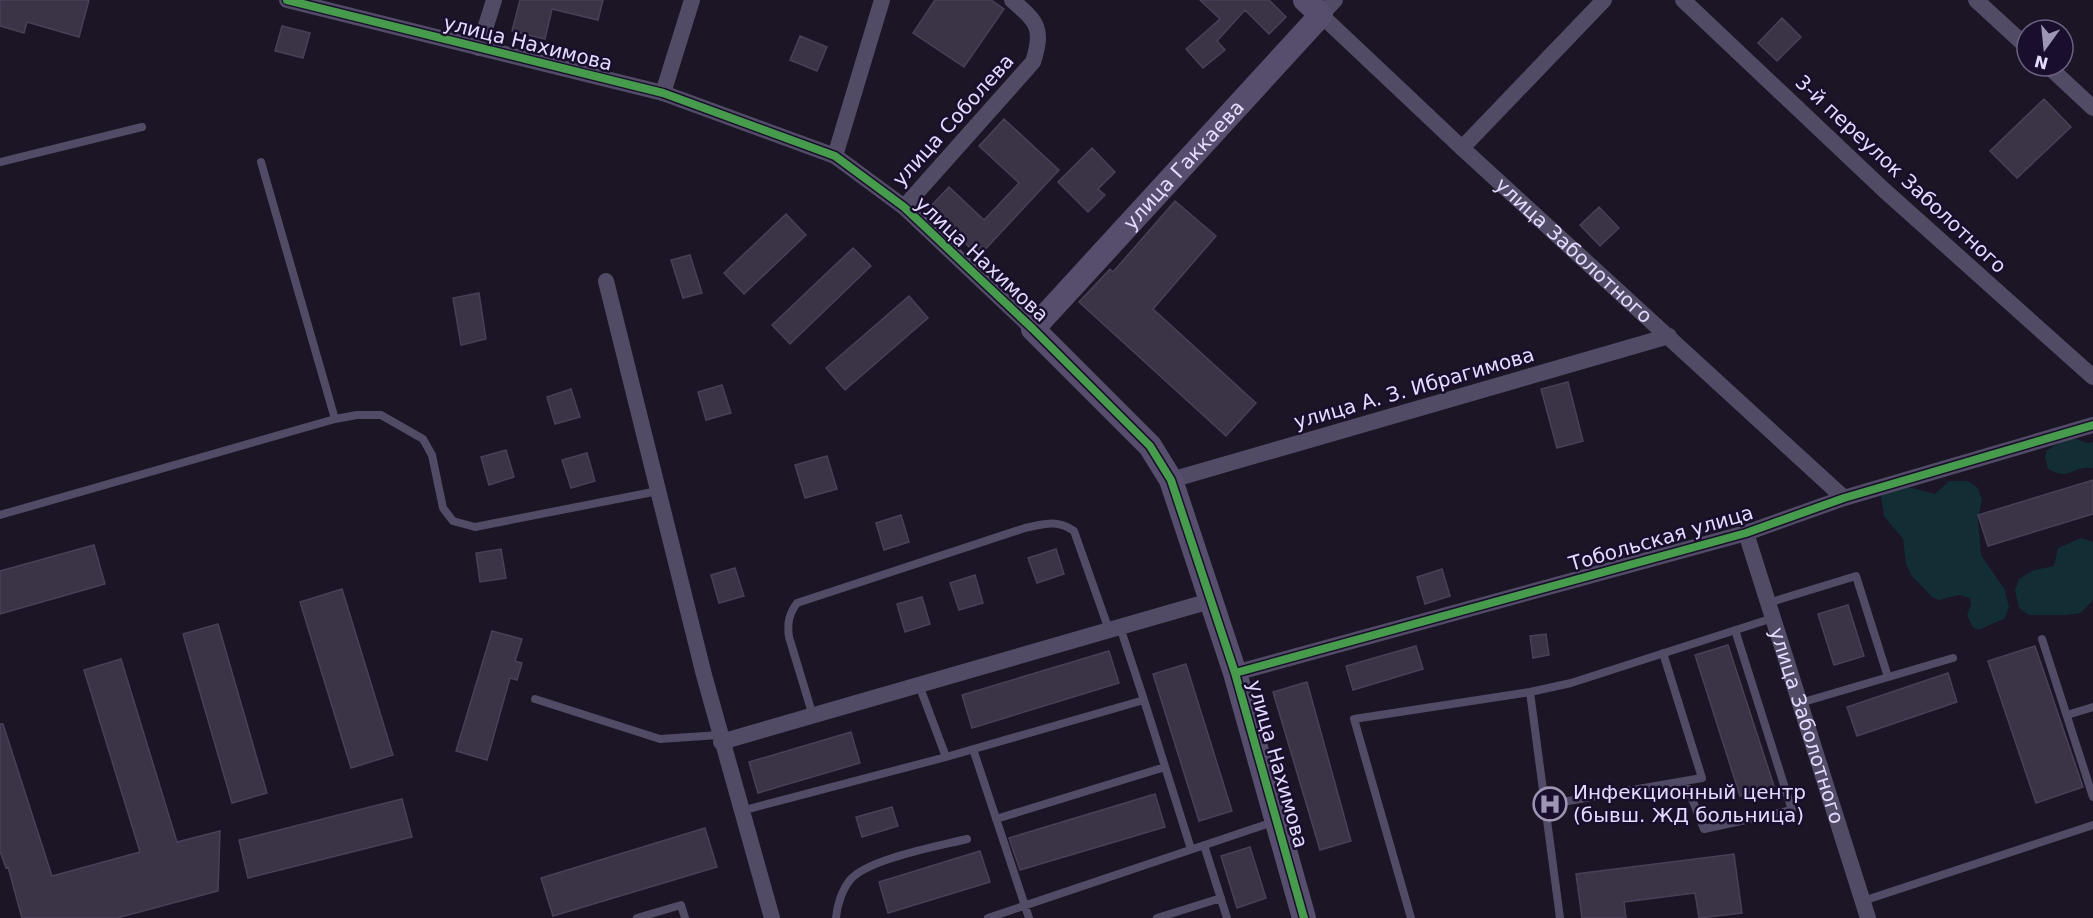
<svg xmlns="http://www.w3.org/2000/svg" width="2093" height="918" viewBox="0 0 2093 918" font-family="'DejaVu Sans',sans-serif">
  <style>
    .green { fill: #132d34 }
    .building { fill: #3b3447; stroke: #494058; stroke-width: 1.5 }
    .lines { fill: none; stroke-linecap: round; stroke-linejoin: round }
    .lane { stroke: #514b66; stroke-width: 8 }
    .street { stroke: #514b66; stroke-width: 16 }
    .secondary { stroke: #564e6c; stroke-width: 24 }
    .cycleway-casing { stroke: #190f2c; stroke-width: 11 }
    .cycleway { stroke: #469c4c; stroke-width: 8 }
    .labels { text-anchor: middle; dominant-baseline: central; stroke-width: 5; stroke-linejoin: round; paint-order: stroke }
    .street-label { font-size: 20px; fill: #e5daff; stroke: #190f2c }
    .poi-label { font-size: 20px; fill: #e5daff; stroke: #190f2c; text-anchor: start }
  </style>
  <rect width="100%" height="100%" fill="#1b1526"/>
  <path class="green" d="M2071 437 2088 443 2093 442V468C2071 465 2072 482 2048 469L2045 457 2047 450Z
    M1949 481H1968L1978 488 1982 500 1978 519 1981 555 2005 590 2009 608 2004 619 1978 630 1973 627 1967 616 1971 604 1970 598 1958 595 1939 600 1933 598 1912 576 1906 564 1903 539 1884 516 1881 496 1893 483 1935 494Z
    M2081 538 2093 542V600L2081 613 2067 615H2029L2019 608 2015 590 2019 579 2034 570 2054 566 2058 548Z"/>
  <path class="building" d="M0 0H89L79 37 27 22 24 33 0 26Z
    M520 0H603L598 20 552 9 545 39 512 31Z
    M935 0H991L1004 9 964 67 913 33Z
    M1200 0H1269L1286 17 1269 34 1245 10 1217 41 1225 50 1203 68 1186 49 1220 19Z
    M1782 18 1801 37 1777 61 1758 43Z
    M282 26 310 33 303 58 275 51Z
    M800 36 827 47 817 71 790 60Z
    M2044 99 2071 127 2017 178 1990 151Z
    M1004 119 1059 170 979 256 928 209 949 187 984 220 1019 183 979 146Z
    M1092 148 1115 172 1098 189 1105 195 1088 212 1058 182Z
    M1175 201 1216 236 1153 309 1256 403 1226 436 1079 302 1110 269 1113 272Z
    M1599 207 1619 228 1600 246 1580 225Z
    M786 214 806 235 744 294 724 273Z
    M853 248 871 266 790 344 772 325Z
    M690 255 702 293 683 298 671 260Z
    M479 293 486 339 461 345 453 298Z
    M909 296 928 318 845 390 826 368Z
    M1568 382 1583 441 1557 448 1541 389Z
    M722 385 731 413 706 420 698 392Z
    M571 389 580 417 555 424 547 397Z
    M506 450 514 477 489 485 481 457Z
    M587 453 595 481 571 488 562 460Z
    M827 456 837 489 805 498 795 465Z
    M2093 480V514L1988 546 1978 515Z
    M901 515 909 542 884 550 876 523Z
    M94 545 105 584 0 614V571Z
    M501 549 506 578 480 582 476 553Z
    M1056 549 1064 574 1037 583 1028 558Z
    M735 568 744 596 719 603 711 575Z
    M1442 569 1450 596 1425 604 1417 577Z
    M975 575 983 603 959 610 950 583Z
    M342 589 393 755 351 768 300 602Z
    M922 597 930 624 905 632 897 604Z
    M1848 605 1864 656 1834 665 1818 614Z
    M218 624 267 793 232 803 183 634Z
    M492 631 522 639 515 661 522 663 517 680 510 678 487 760 456 751Z
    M1546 634 1549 655 1533 658 1530 636Z
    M1728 645 1774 786 1740 796 1695 655Z
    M1416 646 1423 669 1353 690 1346 666Z
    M2035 646 2083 787 2036 803 1988 661Z
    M1109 651 1119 683 972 728 962 695Z
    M121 659 177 842 220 831 218 891 117 918H22L8 867 6 868 0 851V724H3L52 876 140 852 84 670Z
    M1186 664 1232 811 1199 821 1153 674Z
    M1948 673 1957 702 1857 736 1847 707Z
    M1307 682 1351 841 1320 850 1273 692Z
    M851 732 860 763 758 793 749 762Z
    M1155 794 1165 827 1020 870 1009 838Z
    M402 799 412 837 248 878 239 840Z
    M892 807 898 826 862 837 856 817Z
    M705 828 717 867 553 916 541 878Z
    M1250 847 1266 898 1237 908 1221 856Z
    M980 851 990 882 888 913 879 882Z
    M1734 854 1742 913 1699 918 1695 893 1624 902 1626 918H1582L1576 874Z"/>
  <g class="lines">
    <path class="lane" d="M0 162 142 127
      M261 162 335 419
      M0 515 335 419 357 415H381L423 439 432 455 443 508 453 521 475 527 658 491
      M1768 603 1856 576 1888 677
      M2042 639 2093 797
      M919 685 946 757
      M1530 692 1560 918
      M535 699 660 739 719 735
      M1144 700 1191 849
      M1800 703 1953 658
      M2067 715 2093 707
      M813 716 789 637C787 623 789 614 797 603L1025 528C1044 524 1057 519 1074 531L1109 630
      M973 749 1029 918
      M1685 781 1704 829 1792 810 1735 630
      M1545 805 1702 778 1663 653
      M741 811 946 757 1144 700 1120 627
      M996 819 1165 767
      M1204 845 1227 918
      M1863 901 2093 825
      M637 918 681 905 685 918
      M836 918C837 905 842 890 850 880 867 859 939 846 967 839
      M988 918 1276 821
      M1157 918 1221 898
      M1411 918 1354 719 1530 692 1571 683 1773 618"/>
    <g class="street">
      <path d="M287 0 663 93 835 156 904 207 1033 329"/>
      <path id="s1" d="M1335 0 1321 15 1462 148 1844 498"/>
      <path d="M1683 0 1884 190 2093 377"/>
      <path d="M1976 0 2027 47"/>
      <path d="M479 48 494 0"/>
      <path d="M2048 66 2093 108"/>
      <path d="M663 93 692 0"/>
      <path d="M1462 148 1604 0"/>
      <path d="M835 156 882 0"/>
      <path d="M904 207 1033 62C1044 28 1037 22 1012 0"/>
      <path d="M606 281 704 675 772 918"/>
      <path d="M1171 480 1669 336"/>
      <path id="s2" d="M1746 533 1868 918"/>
      <path d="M1235 673 1746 533 1844 498 2093 425"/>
      <path d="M721 742 1210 601"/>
    </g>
    <path class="secondary" id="s3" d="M1304 918 1235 673 1171 480 1150 446 1033 329 1321 15 1305 0"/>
    <g class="cycleway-casing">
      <path id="cycleway" d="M287 0 663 93 835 156 904 207 1033 329 1150 446 1171 480 1235 673 1304 918
        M1235 673 1746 533 1844 498 2093 425"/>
    </g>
    <use href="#cycleway" class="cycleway"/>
  </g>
  <defs>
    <g id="hospital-ring" transform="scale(1.725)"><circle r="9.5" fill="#190f2c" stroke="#9e95b3" stroke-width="1.5"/><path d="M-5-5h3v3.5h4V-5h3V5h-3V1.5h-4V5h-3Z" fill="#9e95b3"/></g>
  </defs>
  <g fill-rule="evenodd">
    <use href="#hospital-ring" x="1550" y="804"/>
  </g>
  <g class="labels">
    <g class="street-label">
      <text transform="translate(528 43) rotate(14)">улица Нахимова</text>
      <text transform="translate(953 120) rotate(-48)">улица Соболева</text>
      <text stroke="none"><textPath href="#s3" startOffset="886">улица Гаккаева</textPath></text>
      <text transform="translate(1901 174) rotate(43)">3-й переулок Заболотного</text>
      <text stroke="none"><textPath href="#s1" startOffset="366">улица Заболотного</textPath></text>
      <text transform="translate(982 259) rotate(43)">улица Нахимова</text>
      <text transform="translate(1414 388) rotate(-16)">улица А. З. Ибрагимова</text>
      <text transform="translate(1661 538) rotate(-16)">Тобольская улица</text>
      <text stroke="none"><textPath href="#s2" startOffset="202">улица Заболотного</textPath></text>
      <text transform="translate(1278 764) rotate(74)">улица Нахимова</text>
    </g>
    <g class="poi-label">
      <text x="1573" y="792">Инфекционный центр<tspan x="1573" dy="23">(бывш. ЖД больница)</tspan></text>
    </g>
  </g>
  <g transform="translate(2045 48) rotate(195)"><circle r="28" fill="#190f2c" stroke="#6b6080" stroke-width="1.5"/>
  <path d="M0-4.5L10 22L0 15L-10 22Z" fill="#9e95b3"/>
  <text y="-9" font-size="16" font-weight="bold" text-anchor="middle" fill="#e5daff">N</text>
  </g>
</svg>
